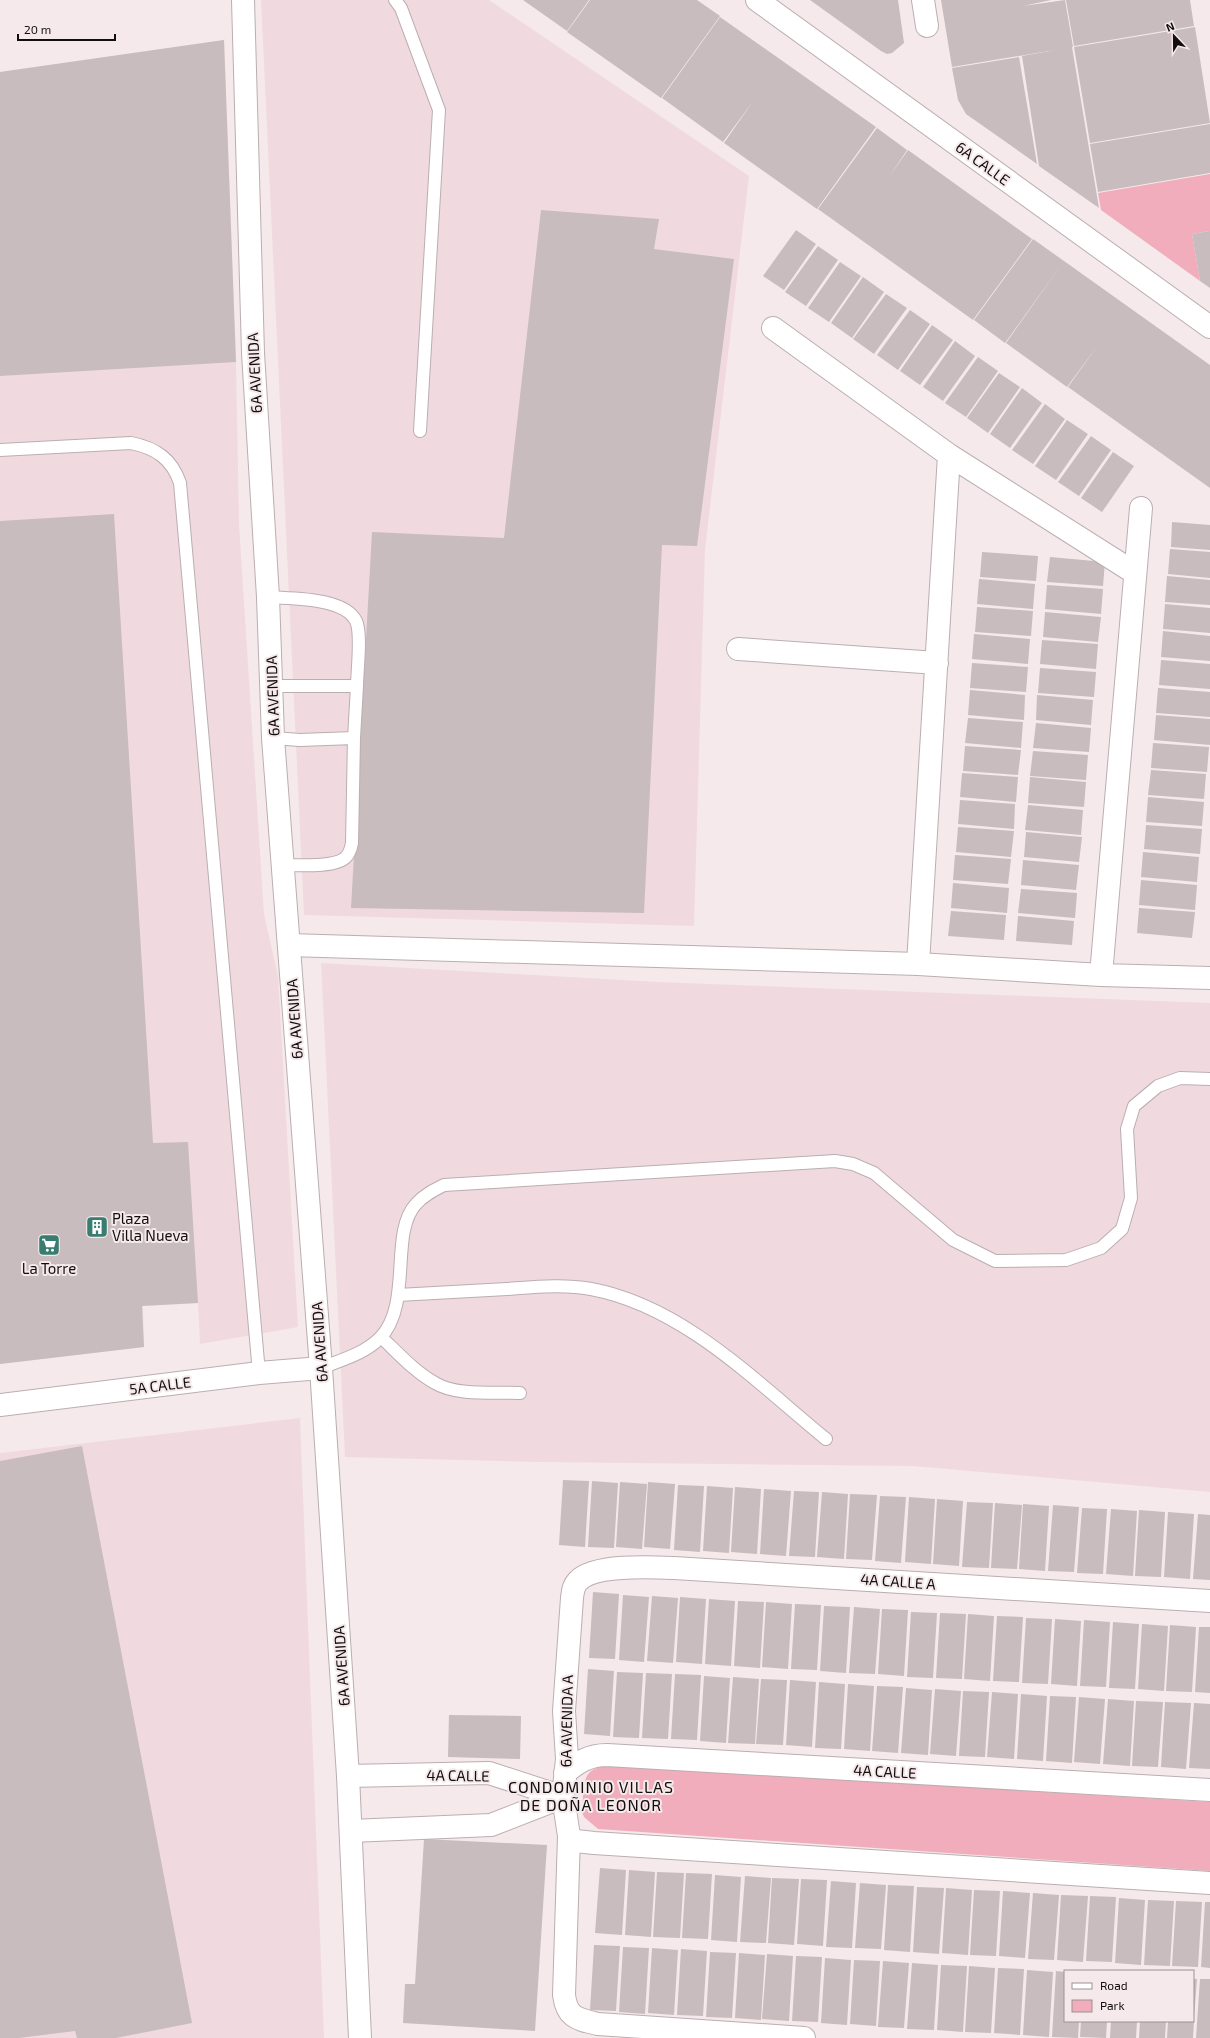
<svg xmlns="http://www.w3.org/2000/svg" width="1210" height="2038" viewBox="0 0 1210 2038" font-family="'Exo 2',sans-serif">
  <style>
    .built { fill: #f0dadf }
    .green { fill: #f1adbc }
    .building { fill: #c8bcbe }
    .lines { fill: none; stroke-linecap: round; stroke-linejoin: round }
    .service-casing { stroke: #bbaeb1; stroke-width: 14 }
    .minor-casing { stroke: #bbaeb1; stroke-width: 24 }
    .tertiary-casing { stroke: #bbaeb1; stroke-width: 24 }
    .secondary-casing { stroke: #bbaeb1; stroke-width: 24 }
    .service { stroke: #fff; stroke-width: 12 }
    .minor { stroke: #fff; stroke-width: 22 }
    .tertiary { stroke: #fff; stroke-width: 22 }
    .secondary { stroke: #fff; stroke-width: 22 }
    .labels { text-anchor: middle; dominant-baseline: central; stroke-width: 4; stroke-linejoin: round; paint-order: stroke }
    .street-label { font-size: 15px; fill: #120e0e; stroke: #f6e9eb }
    .poi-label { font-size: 15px; fill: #120e0e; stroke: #f6e9eb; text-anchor: start }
    .neighbourhood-label { font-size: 16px; letter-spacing: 1px; fill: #120e0e; stroke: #f6e9eb }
  </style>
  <rect width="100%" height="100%" fill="#f6e9eb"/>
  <path class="built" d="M261 0H489L749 176 705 550 694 926 304 915Z
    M224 40 236 362 239 524 264 914 278 976 298 1327 200 1344 198 1303 143 1306 144 1347 0 1364V72Z
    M321 963 658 982 1210 1003V1492L913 1466 539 1462 345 1457Z
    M300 1418 324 2038H0V1453Z"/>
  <path class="green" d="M1210 174V231L1192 234 1200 281 1101 210 1098 193Z
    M621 1764 893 1783 1210 1802V1871L598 1829 584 1817 582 1812C585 1776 580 1767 621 1764Z"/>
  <path class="building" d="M523 0H589L567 31Z
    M590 0H697L720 16 661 98 567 32Z
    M810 0H898L904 43 892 53 887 54 881 51Z
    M941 0H1051L1023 6 1065 0 1073 47 952 67Z
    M1066 0H1190L1194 26 1074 46Z
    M720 17 876 127 817 209 724 143 754 100 723 142 662 98Z
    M1195 27 1210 123 1090 143 1074 47Z
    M224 40 236 362 0 376V72Z
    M1072 47 1099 208 1039 166 1022 56Z
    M1019 57 1037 164 966 114 958 100 952 68Z
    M1210 124V173L1098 192 1090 144Z
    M877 128 907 150 889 177 908 150 1032 239 973 320 818 209Z
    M541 210 659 219 654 249 734 259 697 546 662 545 644 913 351 908 372 532 504 538Z
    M796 230 816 244 784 290 763 276Z
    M1210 231V288L1200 281 1192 234Z
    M1033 239 1064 261 1005 343 974 320Z
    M818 246 838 260 806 306 785 292Z
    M1064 261 1210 365V488L1099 409 1118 382 1099 409 1068 387 1098 345 1067 387 1006 343Z
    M840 262 861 276 829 322 808 308Z
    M863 277 884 292 852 338 831 323Z
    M886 294 907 308 874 354 853 339Z
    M910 310 930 324 898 370 877 355Z
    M932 325 953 340 920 385 900 371Z
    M955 341 975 356 943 401 923 387Z
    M978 357 998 371 966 417 945 403Z
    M999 373 1020 387 988 433 967 418Z
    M1022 388 1042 403 1010 448 990 434Z
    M1045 404 1065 419 1033 464 1012 450Z
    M1067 420 1088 434 1056 480 1035 466Z
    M1091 436 1111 450 1079 496 1058 482Z
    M1113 452 1134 466 1102 512 1081 498Z
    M114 514 153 1143 188 1142 198 1303 142 1306 144 1347 0 1364V521Z
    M1172 522 1210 525V550L1171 547Z
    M1170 549 1210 552V578L1168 574Z
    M982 552 1038 556 1036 581 980 577Z
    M1050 557 1105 562 1103 586 1047 582Z
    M1167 576 1210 580V605L1165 602Z
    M979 579 1035 584 1033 609 977 604Z
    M1047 585 1103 589 1101 614 1045 609Z
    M1165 604 1210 608V633L1163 629Z
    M977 607 1033 611 1031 636 975 632Z
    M1045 612 1101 617 1098 642 1043 637Z
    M1163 631 1210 636V661L1161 657Z
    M974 634 1030 639 1028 664 972 659Z
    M1042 640 1098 644 1096 669 1040 664Z
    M1161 660 1210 664V689L1159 685Z
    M972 663 1028 667 1026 692 970 688Z
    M1040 668 1096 672 1094 697 1038 693Z
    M1158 688 1210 692V717L1156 713Z
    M970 690 1025 695 1024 720 968 715Z
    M1037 695 1093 700 1091 725 1036 720Z
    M1156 715 1210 719V745L1154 740Z
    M968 718 1023 722 1021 748 965 743Z
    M1036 723 1091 728 1089 752 1033 748Z
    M1153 743 1209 747 1207 772 1151 768Z
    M965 746 1021 750 1018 775 963 771Z
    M1033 751 1088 755 1086 780 1030 776Z
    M1151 770 1206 774 1204 799 1148 795Z
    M962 773 1018 777 1016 802 960 797Z
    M1030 777 1086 782 1084 807 1028 803Z
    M1148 797 1204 802 1202 826 1146 822Z
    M960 800 1015 804 1014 829 958 824Z
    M1028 805 1083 810 1081 835 1025 830Z
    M1146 825 1202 829 1200 854 1144 849Z
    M958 827 1014 831 1011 857 956 852Z
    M1026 832 1082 837 1079 862 1024 857Z
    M1143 852 1199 857 1197 882 1141 877Z
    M955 855 1011 859 1008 884 953 880Z
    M1023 860 1079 865 1076 890 1021 885Z
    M1141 880 1197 885 1195 910 1139 905Z
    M953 883 1009 888 1007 913 951 908Z
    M1021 889 1077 893 1075 918 1018 913Z
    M1139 908 1195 912 1192 938 1137 933Z
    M951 911 1006 915 1004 940 948 936Z
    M1018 916 1074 921 1072 945 1016 941Z
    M82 1446 192 2023 116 2038H77L75 2031 19 2038H0V1461Z
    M563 1480 589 1481 585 1547 559 1545Z
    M592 1481 618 1483 614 1548 588 1547Z
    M620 1482 647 1484 642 1549 616 1547Z
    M648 1482 675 1484 670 1549 644 1547Z
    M678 1485 704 1486 700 1552 674 1550Z
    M707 1486 733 1488 729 1553 703 1551Z
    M735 1487 761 1489 757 1554 731 1552Z
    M764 1489 791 1491 786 1556 760 1554Z
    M794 1491 819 1492 815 1557 789 1556Z
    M822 1492 848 1494 844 1559 817 1557Z
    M850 1494 877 1495 872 1560 846 1559Z
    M880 1496 906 1497 901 1563 875 1561Z
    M909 1497 935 1499 931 1564 905 1562Z
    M937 1499 963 1501 959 1566 933 1564Z
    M967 1502 993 1503 989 1568 962 1567Z
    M995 1503 1022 1505 1017 1569 991 1568Z
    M1023 1504 1049 1506 1045 1571 1019 1569Z
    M1053 1505 1079 1507 1074 1572 1048 1571Z
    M1082 1508 1107 1509 1103 1574 1077 1573Z
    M1111 1509 1137 1511 1133 1576 1106 1574Z
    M1139 1510 1165 1512 1161 1577 1135 1576Z
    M1168 1512 1194 1514 1190 1579 1164 1577Z
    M1198 1514 1210 1515V1580L1193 1579Z
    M593 1592 619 1594 615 1659 589 1658Z
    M623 1595 649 1597 644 1662 619 1660Z
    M652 1596 678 1598 673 1663 647 1661Z
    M680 1597 706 1599 702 1664 676 1662Z
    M709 1599 735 1601 731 1666 705 1664Z
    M738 1601 764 1602 760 1668 734 1666Z
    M766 1602 792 1604 788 1669 762 1667Z
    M795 1604 821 1605 817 1670 791 1669Z
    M824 1606 850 1607 846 1673 820 1671Z
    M854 1607 880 1609 875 1674 849 1673Z
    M882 1609 908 1610 904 1676 878 1674Z
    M911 1612 937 1613 933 1678 907 1677Z
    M940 1613 966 1614 962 1679 936 1678Z
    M968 1614 994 1616 990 1681 964 1679Z
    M997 1616 1023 1617 1019 1682 993 1681Z
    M1026 1618 1052 1619 1048 1684 1022 1683Z
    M1055 1619 1081 1621 1077 1686 1051 1684Z
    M1084 1620 1110 1622 1106 1687 1080 1686Z
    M1113 1622 1139 1624 1135 1689 1109 1688Z
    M1142 1624 1168 1626 1164 1691 1138 1689Z
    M1170 1625 1196 1627 1192 1692 1166 1691Z
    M1199 1627H1210V1693L1195 1692Z
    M588 1669 614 1671 610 1736 584 1734Z
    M617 1672 643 1673 639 1738 613 1737Z
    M646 1673 672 1674 668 1739 642 1738Z
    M675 1674 701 1675 697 1740 671 1739Z
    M704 1676 730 1678 726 1743 700 1741Z
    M733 1677 759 1679 755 1744 728 1743Z
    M761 1679 787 1680 783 1745 756 1744Z
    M790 1680 816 1682 812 1747 786 1745Z
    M819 1682 845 1684 841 1749 815 1748Z
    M848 1684 874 1686 870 1751 844 1749Z
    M877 1686 903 1687 898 1753 872 1751Z
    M906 1688 932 1690 928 1755 901 1753Z
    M935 1689 961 1691 956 1756 930 1754Z
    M963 1691 989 1692 985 1757 959 1756Z
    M992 1692 1018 1694 1014 1759 987 1757Z
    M1021 1694 1047 1696 1043 1761 1017 1759Z
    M1050 1696 1076 1697 1072 1763 1046 1761Z
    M1079 1697 1105 1699 1100 1764 1074 1762Z
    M1108 1699 1134 1701 1130 1766 1103 1764Z
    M1136 1701 1163 1702 1158 1767 1132 1766Z
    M1165 1702 1191 1703 1186 1769 1161 1767Z
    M1194 1703 1210 1704V1769L1189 1768Z
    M449 1715 521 1716 520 1759 448 1757Z
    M424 1839 547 1845 535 2031 403 2023 405 1984H415Z
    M600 1868 626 1870 622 1935 595 1933Z
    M629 1870 655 1872 651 1937 625 1935Z
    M657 1872 684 1873 680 1938 653 1937Z
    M686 1873 712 1874 708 1939 682 1938Z
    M715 1875 741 1877 737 1942 711 1940Z
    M745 1876 771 1878 766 1943 740 1942Z
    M772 1878 799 1879 794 1945 768 1943Z
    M801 1879 827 1880 823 1946 797 1944Z
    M831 1881 856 1883 852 1948 826 1947Z
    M860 1883 886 1885 881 1949 855 1948Z
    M888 1885 914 1886 910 1952 884 1950Z
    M917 1887 944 1888 939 1954 913 1952Z
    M946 1888 972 1890 968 1955 942 1953Z
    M974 1890 1000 1891 996 1956 970 1955Z
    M1003 1891 1030 1893 1025 1958 999 1956Z
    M1033 1893 1059 1895 1054 1960 1028 1959Z
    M1061 1895 1088 1896 1083 1962 1057 1960Z
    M1090 1896 1116 1897 1112 1962 1086 1961Z
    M1119 1898 1145 1900 1141 1965 1115 1963Z
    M1148 1900 1174 1901 1170 1966 1144 1965Z
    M1176 1901 1202 1902 1198 1967 1172 1966Z
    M1205 1902H1210V1968L1201 1967Z
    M594 1945 620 1946 616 2011 590 2010Z
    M623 1947 649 1948 645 2014 619 2012Z
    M652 1948 678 1950 674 2015 648 2013Z
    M681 1949 707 1951 703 2016 677 2015Z
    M710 1952 736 1953 732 2018 706 2017Z
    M739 1953 765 1955 761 2020 735 2018Z
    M767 1954 793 1956 789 2021 762 2019Z
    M796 1956 822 1957 818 2022 792 2021Z
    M825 1958 851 1960 847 2025 821 2023Z
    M854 1960 880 1961 876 2026 850 2024Z
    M883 1961 909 1963 904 2028 878 2027Z
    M912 1963 938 1965 934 2030 907 2029Z
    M941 1965 967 1966 963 2032 937 2030Z
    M969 1966 995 1968 991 2033 965 2032Z
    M998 1968 1024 1969 1020 2035 994 2033Z
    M1027 1970 1053 1972 1049 2037 1023 2035Z
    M1056 1971 1065 1972V2021H1079L1078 2038 1052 2037Z
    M1193 1979H1197L1194 2017H1193Z
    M1200 1979H1210V2038H1196Z
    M1081 2021H1107L1106 2038 1080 2037Z
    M1111 2021H1137L1136 2038H1110Z
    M1140 2021H1166L1165 2038H1139Z
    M1168 2021H1194L1193 2038H1167Z"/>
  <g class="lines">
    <g class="service-casing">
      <path id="service" d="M395 0 401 8 439 110 420 431
        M0 450 131 443C156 448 172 459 180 483L259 1373
        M268 597C292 599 344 597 356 621 362 633 357 672 357 686H271
        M273 738 300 740 354 738 357 686
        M282 865C297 865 336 868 346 857 350 853 351 848 352 843L354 738
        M398 1295C435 1293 471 1291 507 1289 535 1287 563 1284 591 1289 683 1306 756 1382 826 1439
        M381 1337C398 1353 415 1372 435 1383 456 1396 495 1392 520 1393
        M321 1368C341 1360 364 1354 380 1338 413 1304 389 1233 416 1204 424 1195 434 1190 444 1185L835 1161 853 1164 874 1173 953 1240 995 1261 1066 1260 1101 1248 1122 1229 1131 1198 1127 1129 1134 1106 1158 1086 1180 1078 1210 1079"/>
    </g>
    <g class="minor-casing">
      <path id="minor" d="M923 0 927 26
        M773 328 949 455 918 964
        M949 455 1135 573
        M738 649 937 663
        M289 945 918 964 1101 975 1210 978
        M1101 975 1141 508
        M565 1773C578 1762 589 1755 607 1755L1210 1790
        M348 1776 489 1773 563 1797
        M351 1831 491 1825 563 1797
        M569 1836 576 1841 594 1843 1210 1883
        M804 2038 598 2024C577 2019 567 2018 564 1995L569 1836 563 1797 567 1759 564 1711 572 1598C573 1591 573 1586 578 1581 594 1564 652 1567 674 1568L1210 1601"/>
    </g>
    <g class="tertiary-casing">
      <path id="tertiary" d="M757 0 1210 327
        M0 1405 259 1373 321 1368"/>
    </g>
    <g class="secondary-casing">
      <path id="secondary" d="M243 0 253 353 268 597 273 738 321 1368 348 1776 360 2038"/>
    </g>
    <use href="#service" class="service"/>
    <use href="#minor" class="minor"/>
    <use href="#tertiary" class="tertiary"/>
    <use href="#secondary" class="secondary"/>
  </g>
  <defs>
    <g id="building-square" transform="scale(1.15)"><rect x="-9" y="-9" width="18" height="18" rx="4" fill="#397d71" stroke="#f6e9eb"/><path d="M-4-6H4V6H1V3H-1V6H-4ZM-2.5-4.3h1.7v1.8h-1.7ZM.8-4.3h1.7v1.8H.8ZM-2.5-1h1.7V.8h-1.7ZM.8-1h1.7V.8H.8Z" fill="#fff"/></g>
    <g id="supermarket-square" transform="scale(1.15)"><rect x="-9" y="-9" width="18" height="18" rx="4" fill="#397d71" stroke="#f6e9eb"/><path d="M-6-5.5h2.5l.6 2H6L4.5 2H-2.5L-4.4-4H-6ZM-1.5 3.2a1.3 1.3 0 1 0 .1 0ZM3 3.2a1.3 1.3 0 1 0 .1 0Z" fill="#fff"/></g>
  </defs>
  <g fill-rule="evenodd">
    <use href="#building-square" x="97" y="1227"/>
    <use href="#supermarket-square" x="49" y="1245"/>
  </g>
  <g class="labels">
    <g class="street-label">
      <text transform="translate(983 163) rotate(36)">6A CALLE</text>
      <text transform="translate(254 373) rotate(-93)">6A AVENIDA</text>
      <text transform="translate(272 696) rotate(-92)">6A AVENIDA</text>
      <text transform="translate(294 1019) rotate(-94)">6A AVENIDA</text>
      <text transform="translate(319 1342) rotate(-94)">6A AVENIDA</text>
      <text transform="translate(160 1385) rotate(-7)">5A CALLE</text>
      <text transform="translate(898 1581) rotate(4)">4A CALLE A</text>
      <text transform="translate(341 1666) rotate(-94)">6A AVENIDA</text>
      <text transform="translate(566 1721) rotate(-89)">6A AVENIDA A</text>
      <text transform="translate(885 1771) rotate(3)">4A CALLE</text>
      <text transform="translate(458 1775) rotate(1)">4A CALLE</text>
    </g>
    <g class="poi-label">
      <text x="112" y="1218">Plaza<tspan x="112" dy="17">Villa Nueva</tspan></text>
      <text x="49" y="1268" text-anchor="middle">La Torre</text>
    </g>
    <g class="neighbourhood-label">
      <text x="591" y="1786">CONDOMINIO VILLAS<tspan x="591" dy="18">DE DOÑA LEONOR</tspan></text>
    </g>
  </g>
  <rect x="1064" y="1970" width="130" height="52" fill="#f6e9eb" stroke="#9b9193"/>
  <rect x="1072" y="1983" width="20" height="6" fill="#ffffff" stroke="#9b9193"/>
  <text x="1100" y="1990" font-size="12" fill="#120e0e">Road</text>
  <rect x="1072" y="2000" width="20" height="12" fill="#f1adbc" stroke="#9b9193"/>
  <text x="1100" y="2010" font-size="12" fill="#120e0e">Park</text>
  <g transform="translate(1174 36) rotate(338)" stroke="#f6e9eb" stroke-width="3" paint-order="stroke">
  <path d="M0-3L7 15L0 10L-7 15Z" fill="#120e0e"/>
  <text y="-6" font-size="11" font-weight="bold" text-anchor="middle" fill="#120e0e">N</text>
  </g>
  <path d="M18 34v6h97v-6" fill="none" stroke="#120e0e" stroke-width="2"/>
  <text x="24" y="34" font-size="12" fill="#120e0e" stroke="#f6e9eb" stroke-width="3" paint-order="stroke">20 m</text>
</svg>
